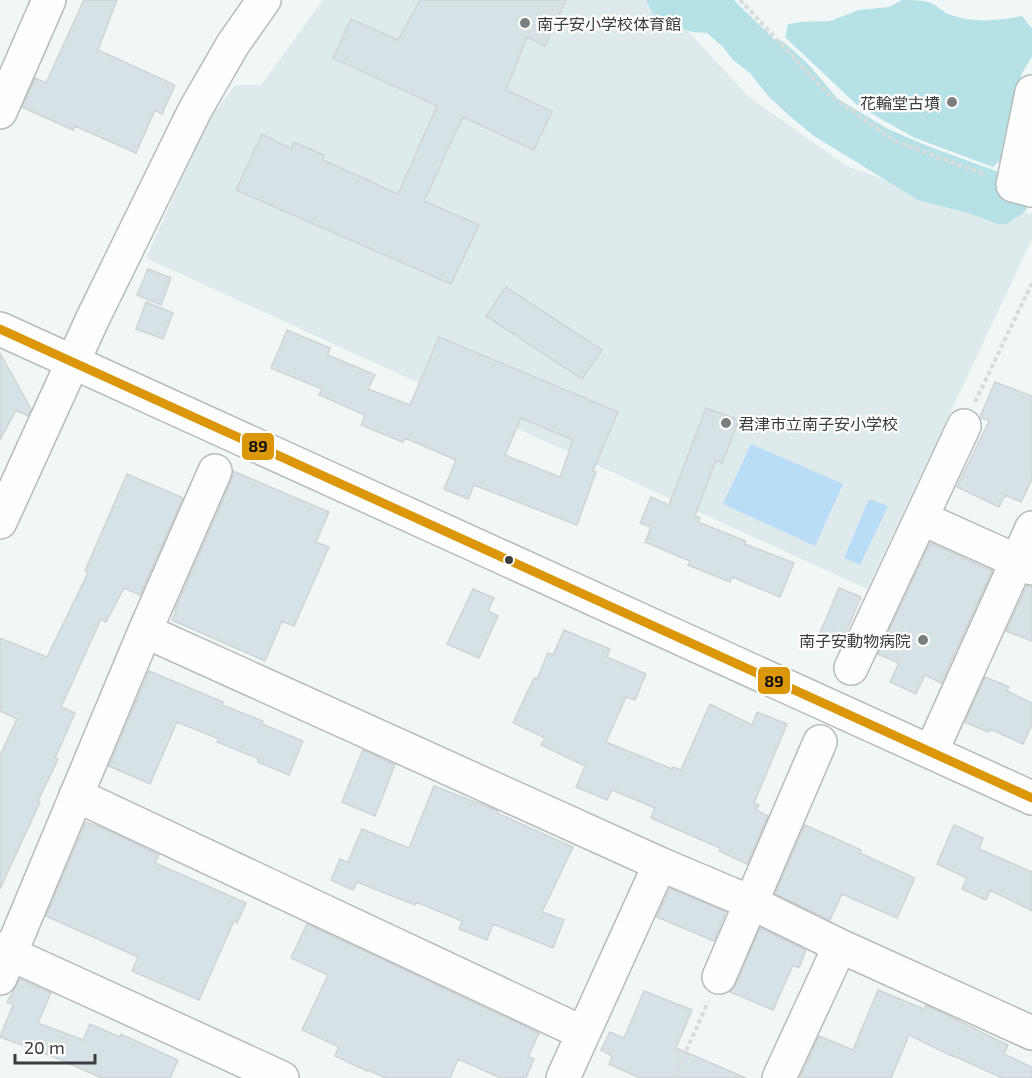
<svg xmlns="http://www.w3.org/2000/svg" width="1032" height="1078" viewBox="0 0 1032 1078" font-family="'Exo 2','Noto Sans JP',sans-serif">
  <style>
    .built { fill: #deeaec }
    .forest { fill: #b6e1e6 }
    .water { fill: #b9dcf7 }
    .building { fill: #d6e2e6; stroke: #d0d4d4; stroke-width: 1.5; fill-rule: evenodd }
    .lines { fill: none; stroke-linecap: round; stroke-linejoin: round }
    .minor-casing { stroke: #b7bbbb; stroke-width: 36 }
    .path { stroke: #dadbdb; stroke-width: 4; stroke-dasharray: 4.5 3; stroke-linecap: butt }
    .minor { stroke: #fdfefe; stroke-width: 33 }
    .bus-1-casing { stroke: #fff; stroke-width: 14 }
    .bus-1 { stroke: #db9609; stroke-width: 9 }
    .poi-dot { fill: #7a7e7e; stroke: #fff; stroke-width: 2 }
    .bus-dot { fill: #3a3d3d; stroke: #fff; stroke-width: 2 }
    .labels { text-anchor: middle; dominant-baseline: central; stroke-width: 4.5; stroke-linejoin: round; paint-order: stroke }
    .poi-label { font-size: 16px; fill: #3a3d3d; stroke: #fff; text-anchor: start }
    .line-badge { stroke: #fff; stroke-width: 2 }
    .pale-badge-label { font-size: 16px; text-anchor: middle; font-weight: bold; fill: #111 }
  </style>
  <rect width="100%" height="100%" fill="#f1f6f6"/>
  <path class="built" d="M323 0H659L749 97 847 166 950 204 1032 214V239L867 589 146 258 208 121 235 85H261Z"/>
  <path class="forest" d="M646 0H734C747 14 762 26 775 40L782 41 795 52 808 64 838 99 888 129 930 147 999 172 1028 199 1026 211 1007 224H998L968 213 918 200 814 136 792 118 768 96 750 73 733 60 723 47 707 33 693 32 666 24 654 16Z
    M902 0C911 0 922 0 931 3 938 6 943 13 951 15 975 23 998 21 1022 16L1032 29V56L1021 75 1017 144 993 167 915 138 858 106 785 37 788 24 800 22 830 21 859 10 889 7Z"/>
  <path class="water" d="M751 444 843 484 815 546 723 504Z
    M869 499 888 506 860 565 844 558Z"/>
  <path class="building" d="M84 0H117L98 50 175 85 162 114 155 110 136 153 75 126 73 130 22 107 35 78 46 83Z
    M420 0H566L545 46 527 37 506 90 552 111 534 150 463 117 424 201 479 225 451 284 236 190 262 134 291 149 294 142 324 155 323 160 398 194 437 106 333 58 351 19 398 40Z
    M148 269 171 278 161 305 137 295Z
    M506 287 602 350 582 379 486 316Z
    M146 302 173 313 163 339 136 329Z
    M287 330 330 348 328 355 375 375 368 389 410 405 439 337 618 412 593 471 596 472 577 525 474 485 468 499 444 489 456 460 405 438 403 442 361 425 365 415 319 395 322 389 271 368ZM521 418 573 440 560 477 505 455Z
    M0 353 31 409 28 416 16 410 0 440Z
    M995 382 1032 396V479L1021 502 1005 495 999 507 957 487 989 421 980 417Z
    M706 408 739 420 722 463 716 460 695 516 700 518 698 522 746 541 745 544 794 563 780 597 732 577 730 582 688 565 690 561 645 542 651 527 640 523 651 497 669 505Z
    M233 471 329 512 316 542 329 547 294 626 282 621 265 661 172 620 176 611 175 610 232 479Z
    M127 474 183 498 140 595 124 588 106 622 101 619 61 707 75 713 55 758 58 759 38 801 40 802 0 889V755L17 719 0 711V638L47 657 88 573 85 571Z
    M930 543 992 571 941 683 925 675 916 694 890 682 899 663 878 654Z
    M1027 586H1032V641L1006 631Z
    M839 588 861 597 841 644 819 635Z
    M473 589 494 598 488 611 498 616 479 658 447 644Z
    M564 630 610 649 607 657 646 674 635 700 626 697 606 742 672 769 673 767 681 770 710 704 752 725 757 712 787 724 754 803 759 805 756 810 768 816 747 864 719 851 720 848 651 818 655 808 612 790 607 800 576 787 585 766 541 745 545 738 513 723 534 678 537 679 548 653 553 655Z
    M149 671 223 702 222 705 263 721 262 724 303 741 289 775 258 762 259 759 217 742 219 739 177 722 150 784 109 766Z
    M985 677 1009 687 1007 691 1032 703V725L1023 744 990 729 988 732 965 722Z
    M363 750 395 765 375 816 342 802Z
    M434 786 488 807 498 811 497 813 573 847 542 912 564 920 553 948 493 924 487 940 459 929 462 921 416 902 415 905 357 882 353 890 331 880 340 859 348 862 362 829 409 848Z
    M86 822 103 828 159 855 155 863 246 903 237 923 234 921 199 1000 132 971 138 957 46 916Z
    M805 825 861 850 860 853 915 878 897 918 842 894 830 920 775 894Z
    M954 825 983 838 979 849 1032 872V911L990 890 986 900 962 889 967 878 937 864Z
    M670 888 726 912 714 941 657 917Z
    M307 924 539 1033 528 1057 534 1059 526 1078H501L458 1059 450 1078H386L368 1070 367 1071 335 1056 339 1047 302 1030 328 975 291 958Z
    M760 928 806 950 799 968 793 965 773 1010 730 992 736 984Z
    M20 979 51 993 38 1023 83 1040 90 1024 120 1037 121 1034 178 1060 170 1078H102L54 1057 0 1037 13 1005 7 1002Z
    M878 990 924 1009 926 1005 1008 1045 1004 1054 1032 1067V1078H1002L952 1055V1056L909 1035 891 1078H800L819 1036 853 1050Z
    M644 991 692 1010 676 1048 746 1078H640L609 1064 612 1056 601 1050 610 1032 624 1038Z"/>
  <g class="lines">
    <g class="minor-casing">
      <path id="minor" d="M1032 92 1013 185 1032 190
        M0 112 49 0
        M0 329 1032 798
        M921 518 1032 568
        M0 522 92 320 195 110 233 44 264 0
        M145 631 660 864 752 903 840 946 1032 1033
        M851 668 964 426
        M931 752 1032 528
        M76 795 583 1033
        M0 949 282 1078
        M719 977 820 742
        M0 978 145 631 215 471
        M563 1078 660 864
        M779 1078 840 946"/>
    </g>
    <path class="path" d="M740 0 828 94 895 141 986 175
      M975 402 1032 283
      M674 1078 708 1002"/>
    <use href="#minor" class="minor"/>
    <g class="bus-1-casing">
      <path id="bus-1" d="M0 329 1032 798"/>
    </g>
    <use href="#bus-1" class="bus-1"/>
  </g>
  <g class="poi-dot">
    <circle cx="525" cy="23" r="6"/>
    <circle cx="952" cy="102" r="6"/>
    <circle cx="726" cy="423" r="6"/>
    <circle cx="923" cy="640" r="6"/>
  </g>
  <circle class="bus-dot" cx="509" cy="560" r="5"/>
  <g class="labels">
    <g class="poi-label">
      <text x="537" y="23">南子安小学校体育館</text>
      <text x="940" y="102" text-anchor="end">花輪堂古墳</text>
      <text x="738" y="423">君津市立南子安小学校</text>
      <text x="911" y="640" text-anchor="end">南子安動物病院</text>
    </g>
  </g>
  <g class="line-badge">
    <rect x="241" y="432" width="34" height="29" rx="6" fill="#db9609"/>
    <rect x="757" y="666" width="34" height="29" rx="6" fill="#db9609"/>
  </g>
  <g class="pale-badge-label">
    <text x="258" y="452">89</text>
    <text x="774" y="687">89</text>
  </g>
  <path d="M15 1054v9h80v-9" fill="none" stroke="#3a3d3d" stroke-width="3"/>
  <text x="24" y="1054" font-size="18" fill="#3a3d3d" stroke="#ffffff" stroke-width="4.5" paint-order="stroke">20 m</text>
</svg>
